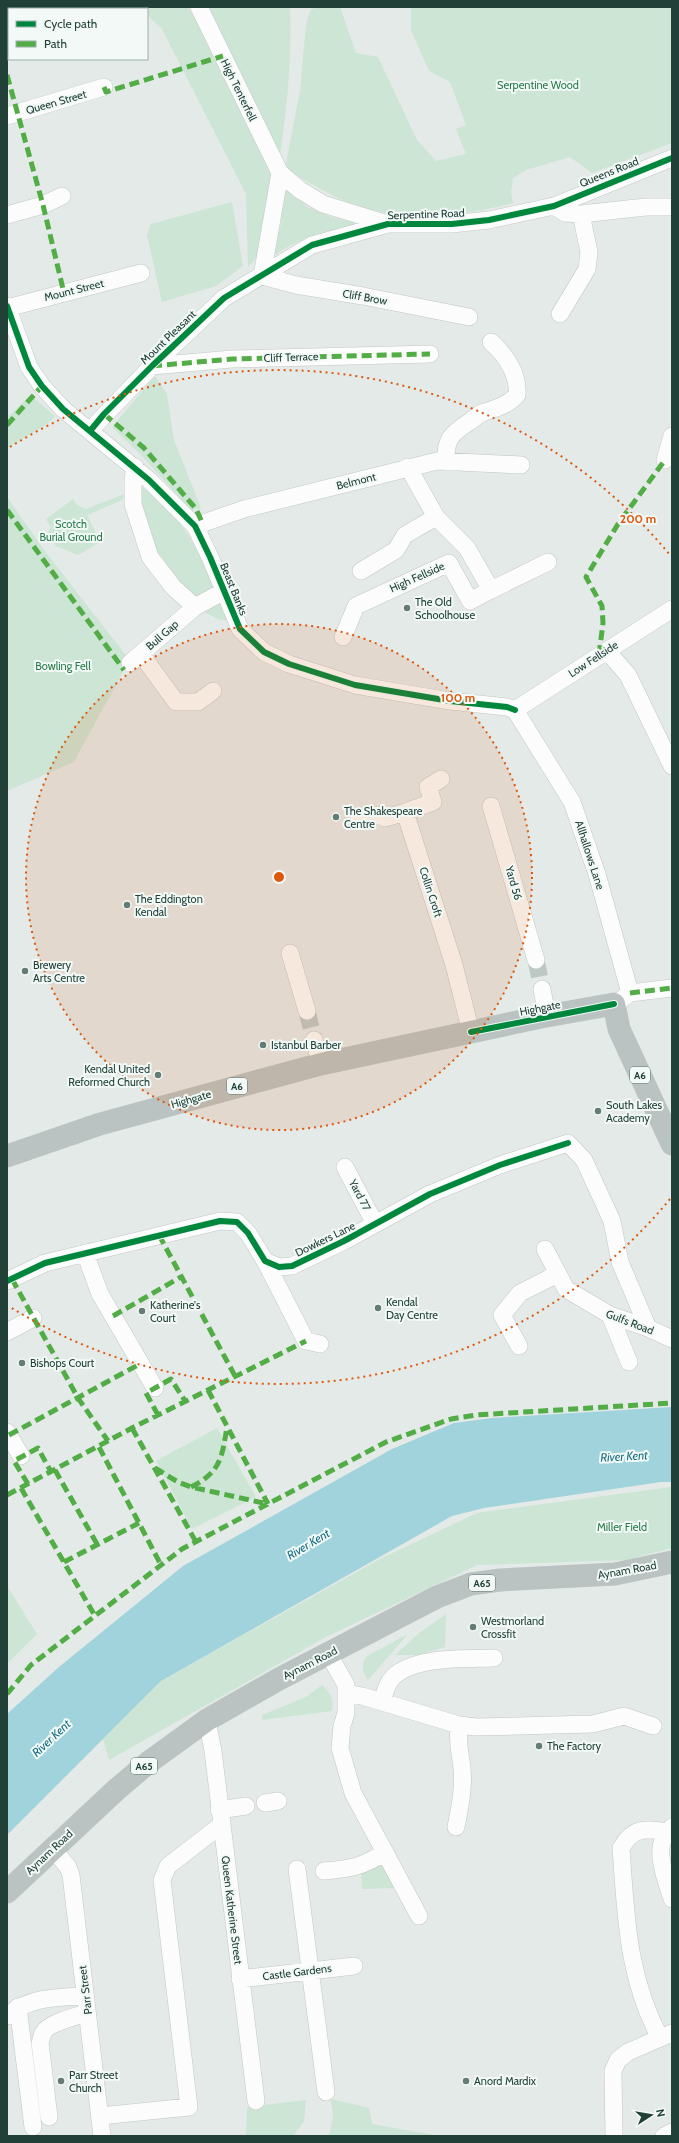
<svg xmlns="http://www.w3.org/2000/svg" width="679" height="2143" viewBox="0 0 679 2143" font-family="Cabin,sans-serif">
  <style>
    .green { fill: #cce5d4 }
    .water { fill: #a1d3dc }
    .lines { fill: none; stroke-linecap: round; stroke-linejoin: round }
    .minor-tunnel { stroke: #bdc8c4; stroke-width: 17; stroke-dasharray: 17 8; stroke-linecap: butt }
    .minor-casing { stroke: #c1c7c5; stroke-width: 18 }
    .highway-casing { stroke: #bcc7c3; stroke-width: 23 }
    .minor { stroke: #fbfcfb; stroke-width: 17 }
    .highway { stroke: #bac3c1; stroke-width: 22 }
    .quiet { stroke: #52ad46; stroke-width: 5; stroke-dasharray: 10 5; stroke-linecap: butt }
    .cycleway-casing { stroke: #f2f9f6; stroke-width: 8 }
    .cycleway { stroke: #00873e; stroke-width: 6 }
    .ring { fill: none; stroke: #de580e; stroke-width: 2; stroke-dasharray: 2 4 }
    .poi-dot { fill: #657c75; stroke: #f2f9f6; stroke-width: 1.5 }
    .labels { text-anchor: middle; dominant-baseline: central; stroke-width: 4; stroke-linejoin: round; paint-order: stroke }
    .shield { fill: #f2f9f6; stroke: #5f7871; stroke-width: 1 }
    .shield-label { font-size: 10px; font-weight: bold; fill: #204038 }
    .park-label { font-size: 11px; fill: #267b48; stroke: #f2f9f6 }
    .street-label { font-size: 11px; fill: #204038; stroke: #f2f9f6 }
    .poi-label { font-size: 11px; fill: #204038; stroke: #f2f9f6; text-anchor: start }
    .water-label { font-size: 12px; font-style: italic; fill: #146e82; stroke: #f2f9f6 }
    .centre { fill: #de580e; stroke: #f2f9f6; stroke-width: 2 }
    .ring-label { font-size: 12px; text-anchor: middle; font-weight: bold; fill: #de580e; stroke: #f2f9f6; stroke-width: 4; stroke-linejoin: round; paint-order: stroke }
  </style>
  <rect width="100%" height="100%" fill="#e4eae7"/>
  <path class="green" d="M138 7H188L218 58 271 169V193L256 258 248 267 246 194 162 29 147 15V9Z
    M208 7H290C292 59 287 110 279 161Z
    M315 7H340L356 53 378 57 417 140 436 161 466 154 456 129 466 125 450 82 429 71 411 30V7H672V143L592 173 570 157 526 170 513 178 511 192 513 203C462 217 398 223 347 202 326 193 305 180 285 169L300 91 306 25 310 11Z
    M283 186 308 207 334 218 361 224C326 231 300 236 271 258L281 224Z
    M232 202 243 266 216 286 162 302 147 235 151 224Z
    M155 376 167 394 174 440 201 508 192 511 140 454 112 427Z
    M30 395 55 416 47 424 7 448V418Z
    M140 485C154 497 168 509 180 524 202 552 213 587 227 620H220L206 613 157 554 144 519Z
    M125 494 122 500 87 515 100 542 78 555 56 546 47 534 51 527 46 519 73 499 77 505 86 509Z
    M7 497 44 550 128 658 124 670 74 762 7 791Z
    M217 1428 256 1497 192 1529 156 1461Z
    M672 1487V1548L626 1560 477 1565 326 1637 109 1760 103 1739 161 1681 380 1559 477 1513Z
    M7 1586 37 1634 7 1664Z
    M446 1614 445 1647 418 1655H395L418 1634Z
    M408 1634 368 1680C362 1672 361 1664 367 1656Z
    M322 1685C331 1693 334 1699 332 1711L262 1720V1715L306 1697Z
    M384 1862 398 1888 362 1889 361 1871 373 1869Z
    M331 2099 369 2108 372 2124 440 2136H329L333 2117Z
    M306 2100 304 2121 293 2136H246L247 2107Z"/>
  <path class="water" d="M672 1407V1482H661L484 1508 452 1516 161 1681 7 1835V1714L59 1667 183 1566 392 1449 454 1423 492 1418Z"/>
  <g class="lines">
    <path class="minor-tunnel" d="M536 960 542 989
      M307 1011 314 1040"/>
    <g class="minor-casing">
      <path id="minor" d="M199 7 280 173 300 190 323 204 388 224
        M7 22 9 21
        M7 116 104 87
        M554 206 565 213 581 214 646 207H672
        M7 215 43 205 62 196
        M262 276 296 285 363 296 469 317
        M262 276 280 173
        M7 306 29 367 42 386 63 409 149 480 195 526 210 557 240 629 264 652 289 664 355 685 450 701 507 707 515 710
        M7 308 141 273
        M560 314 587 269 589 252 581 214
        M152 366 232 359 430 354
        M97 423 152 366 224 298 312 245 388 224H452L489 220 554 206 672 158
        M665 460 672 436
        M446 462C445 439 451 434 469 422 473 420 477 415 482 413 495 408 506 407 517 395 519 375 506 355 491 342
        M135 467 133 479V504L150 557 173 587 195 607 224 591
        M408 467 436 517 467 548 491 590 548 562
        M195 526 244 509 437 461 521 465
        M361 571 396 550 405 535 436 517
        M343 637 356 606 449 563 470 601 491 590
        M607 651 628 675 672 766
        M141 654 176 702H198L213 691
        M130 663 195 607
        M515 710 572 802 597 874 630 993
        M515 710 672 609
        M441 779 428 787 433 802 405 812 454 965 471 1032
        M491 806 536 960
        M356 821 376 815 386 818 405 812
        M290 953 307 1011
        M542 989 547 1016
        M621 1000 630 993 672 988
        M314 1040 321 1064
        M345 1167 375 1224
        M545 1249 566 1289 610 1315 648 1328 672 1339
        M85 1253 100 1294 155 1388
        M265 1261 306 1341 320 1344
        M7 1281 45 1263 220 1221 237 1222 248 1233 265 1261 279 1267 292 1266 344 1241 430 1194 500 1165 568 1143 584 1160 612 1221 620 1262 648 1328
        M610 1315 629 1362
        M7 1332 33 1318
        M519 1346 502 1315 520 1293 558 1274
        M7 1432 21 1456
        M328 1653 346 1685V1713L342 1726 340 1748 353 1793 419 1916
        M347 1693 362 1696 459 1725 476 1727 593 1724 624 1716 653 1726
        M382 1702C384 1694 387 1683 393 1677 415 1656 465 1659 494 1658
        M207 1720 213 1751 256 2101
        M265 1803 278 1801
        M219 1810 246 1806
        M456 1827C460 1807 464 1788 462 1768 460 1752 457 1742 459 1725
        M672 1827C669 1831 665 1836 663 1840 656 1855 667 1884 672 1899
        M53 1849 68 1867 71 1875 102 2136
        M297 1869 326 2092
        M324 1871C349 1869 363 1867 385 1852
        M240 1979 354 1966
        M18 2007 33 2127
        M7 2016C29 1997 57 1997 85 1996
        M660 2038C627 1976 626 1916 621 1848 634 1826 645 1829 668 1832
        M100 2116 189 2107 162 1880 168 1866 221 1825
        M49 2117 40 2043C41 2040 42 2036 43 2033 48 2023 77 2016 87 2013
        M614 2136 613 2071 618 2060 628 2052 672 2033
        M664 2136 672 2132"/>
    </g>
    <g class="highway-casing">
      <path id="highway" d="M7 1156 100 1124 321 1064 541 1017 614 1004 619 1029 672 1144
        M7 1892 116 1790 149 1762 207 1720 279 1679 437 1597 471 1584 500 1580 615 1574 672 1562"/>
    </g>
    <use href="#minor" class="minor"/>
    <use href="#highway" class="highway"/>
    <path class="quiet" d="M7 75 43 205 64 293
      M104 87 106 92 223 56
      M152 366 232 359 430 354
      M104 414 144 448 196 509 202 522
      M7 425 42 386
      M7 510 124 670
      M599 655 603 623 602 606 586 577 618 524 665 460
      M630 993 672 988
      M159 1235 235 1376
      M12 1279 78 1398 108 1441
      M113 1316 181 1277
      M208 1390 268 1504
      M158 1415 146 1393 171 1379 185 1401
      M132 1428 196 1542
      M9 1435 140 1364
      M99 1447 161 1565
      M155 1468 178 1482 191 1487 268 1504
      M55 1470 97 1544
      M28 1484 14 1461 38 1448 51 1472
      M191 1487C221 1472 222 1457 227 1427
      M21 1488 95 1616
      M7 1495 132 1428 306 1341
      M64 1562 139 1523
      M7 1694 31 1665 182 1549 386 1442 451 1419 476 1415 672 1403"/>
    <g class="cycleway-casing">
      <path id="cycleway" d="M7 306 29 367 42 386 63 409 149 480 195 526 210 557 240 629 264 652 289 664 355 685 450 701 507 707 515 710
        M90 431 104 414 152 366 224 298 312 245 388 224H452L489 220 554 206 672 158
        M471 1032 614 1004
        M7 1281 45 1263 220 1221 237 1222 248 1233 265 1261 279 1267 292 1266 344 1241 430 1194 500 1165 568 1143"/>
    </g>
    <use href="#cycleway" class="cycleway"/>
  </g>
  <circle cx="279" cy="877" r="253" fill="#de580e" fill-opacity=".12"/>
  <g class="ring">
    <circle cx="279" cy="877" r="253"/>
    <path d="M670 1199A507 507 0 0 1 10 1307M10 447A507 507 0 0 1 670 555"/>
  </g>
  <g class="poi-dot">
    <circle cx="407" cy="608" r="4"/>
    <circle cx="336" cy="817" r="4"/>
    <circle cx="127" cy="905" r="4"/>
    <circle cx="25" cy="971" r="4"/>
    <circle cx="263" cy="1045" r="4"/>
    <circle cx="158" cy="1075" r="4"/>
    <circle cx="598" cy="1111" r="4"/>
    <circle cx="378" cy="1308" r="4"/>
    <circle cx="142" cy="1311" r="4"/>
    <circle cx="22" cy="1363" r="4"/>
    <circle cx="473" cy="1627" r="4"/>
    <circle cx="539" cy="1746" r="4"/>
    <circle cx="61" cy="2081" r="4"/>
    <circle cx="466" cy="2081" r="4"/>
  </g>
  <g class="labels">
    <g class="shield">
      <rect x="630" y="1067" width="20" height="16" rx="3"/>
      <rect x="227" y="1078" width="20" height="16" rx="3"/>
      <rect x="469" y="1575" width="26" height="16" rx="3"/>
      <rect x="131" y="1758" width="26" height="16" rx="3"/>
    </g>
    <g class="shield-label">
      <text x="640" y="1075">A6</text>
      <text x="237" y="1086">A6</text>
      <text x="482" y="1583">A65</text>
      <text x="144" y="1766">A65</text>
    </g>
    <g class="park-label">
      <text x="538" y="85">Serpentine Wood</text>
      <text x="71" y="524">Scotch<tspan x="71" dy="13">Burial Ground</tspan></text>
      <text x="63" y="666">Bowling Fell</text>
      <text x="622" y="1527">Miller Field</text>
    </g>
    <g class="street-label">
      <text transform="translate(239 90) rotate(64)">High Tenterfell</text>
      <text transform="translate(56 102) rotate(-16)">Queen Street</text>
      <text transform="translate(609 172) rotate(-22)">Queens Road</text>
      <text transform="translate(426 214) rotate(-2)">Serpentine Road</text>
      <text transform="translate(74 290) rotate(-14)">Mount Street</text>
      <text transform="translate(365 297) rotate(10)">Cliff Brow</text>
      <text transform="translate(168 337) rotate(-44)">Mount Pleasant</text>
      <text transform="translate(291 357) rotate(-2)">Cliff Terrace</text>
      <text transform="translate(356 481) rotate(-14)">Belmont</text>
      <text transform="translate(417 577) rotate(-24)">High Fellside</text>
      <text transform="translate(234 589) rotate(68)">Beast Banks</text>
      <text transform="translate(162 635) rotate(-41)">Bull Gap</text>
      <text transform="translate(593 659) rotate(-33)">Low Fellside</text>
      <text transform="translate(590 855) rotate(72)">Allhallows Lane</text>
      <text transform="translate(514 883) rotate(74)">Yard 56</text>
      <text transform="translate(431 892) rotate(72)">Collin Croft</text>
      <text transform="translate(540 1008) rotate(-11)">Highgate</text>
      <text transform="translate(191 1099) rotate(-16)">Highgate</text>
      <text transform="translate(360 1195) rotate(62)">Yard 77</text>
      <text transform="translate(325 1239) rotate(-26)">Dowkers Lane</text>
      <text transform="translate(630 1322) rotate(21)">Gulfs Road</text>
      <text transform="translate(627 1570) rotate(-10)">Aynam Road</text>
      <text transform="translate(310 1663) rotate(-27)">Aynam Road</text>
      <text transform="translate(49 1852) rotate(-43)">Aynam Road</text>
      <text transform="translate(232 1910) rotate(83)">Queen Katherine Street</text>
      <text transform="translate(297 1972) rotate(-7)">Castle Gardens</text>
      <text transform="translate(85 1990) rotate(-97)">Parr Street</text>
    </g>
    <g class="poi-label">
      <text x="415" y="602">The Old<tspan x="415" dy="13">Schoolhouse</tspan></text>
      <text x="344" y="811">The Shakespeare<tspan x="344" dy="13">Centre</tspan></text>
      <text x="135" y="899">The Eddington<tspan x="135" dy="13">Kendal</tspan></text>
      <text x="33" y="965">Brewery<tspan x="33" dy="13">Arts Centre</tspan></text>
      <text x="271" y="1045">Istanbul Barber</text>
      <text x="150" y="1069" text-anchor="end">Kendal United<tspan x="150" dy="13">Reformed Church</tspan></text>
      <text x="606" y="1105">South Lakes<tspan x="606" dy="13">Academy</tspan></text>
      <text x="386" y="1302">Kendal<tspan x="386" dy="13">Day Centre</tspan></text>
      <text x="150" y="1305">Katherine's<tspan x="150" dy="13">Court</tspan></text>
      <text x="30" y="1363">Bishops Court</text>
      <text x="481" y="1621">Westmorland<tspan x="481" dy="13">Crossfit</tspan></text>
      <text x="547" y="1746">The Factory</text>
      <text x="69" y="2075">Parr Street<tspan x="69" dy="13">Church</tspan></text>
      <text x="474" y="2081">Anord Mardix</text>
    </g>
    <g class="water-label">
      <text transform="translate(624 1456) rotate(-3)">River Kent</text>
      <text transform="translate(308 1544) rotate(-31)">River Kent</text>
      <text transform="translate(51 1738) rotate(-43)">River Kent</text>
    </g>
  </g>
  <circle cx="279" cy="877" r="6" class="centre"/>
  <g class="ring-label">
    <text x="638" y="523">200 m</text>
    <text x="458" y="702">100 m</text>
  </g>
  <rect width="679" height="2143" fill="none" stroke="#204038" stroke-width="16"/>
  <rect x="8" y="8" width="140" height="52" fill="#f2f9f6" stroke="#9eafaa"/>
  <rect x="16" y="21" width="20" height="6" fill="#00873e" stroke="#9eafaa"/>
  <text x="44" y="28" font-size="12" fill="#204038">Cycle path</text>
  <rect x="16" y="41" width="20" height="6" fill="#52ad46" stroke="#9eafaa"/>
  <text x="44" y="48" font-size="12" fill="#204038">Path</text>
  <g transform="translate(651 2115) rotate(78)" stroke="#f2f9f6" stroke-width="3" paint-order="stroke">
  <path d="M0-3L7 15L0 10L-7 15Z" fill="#204038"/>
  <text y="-6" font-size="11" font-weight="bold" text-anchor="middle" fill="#204038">N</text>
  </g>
</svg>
